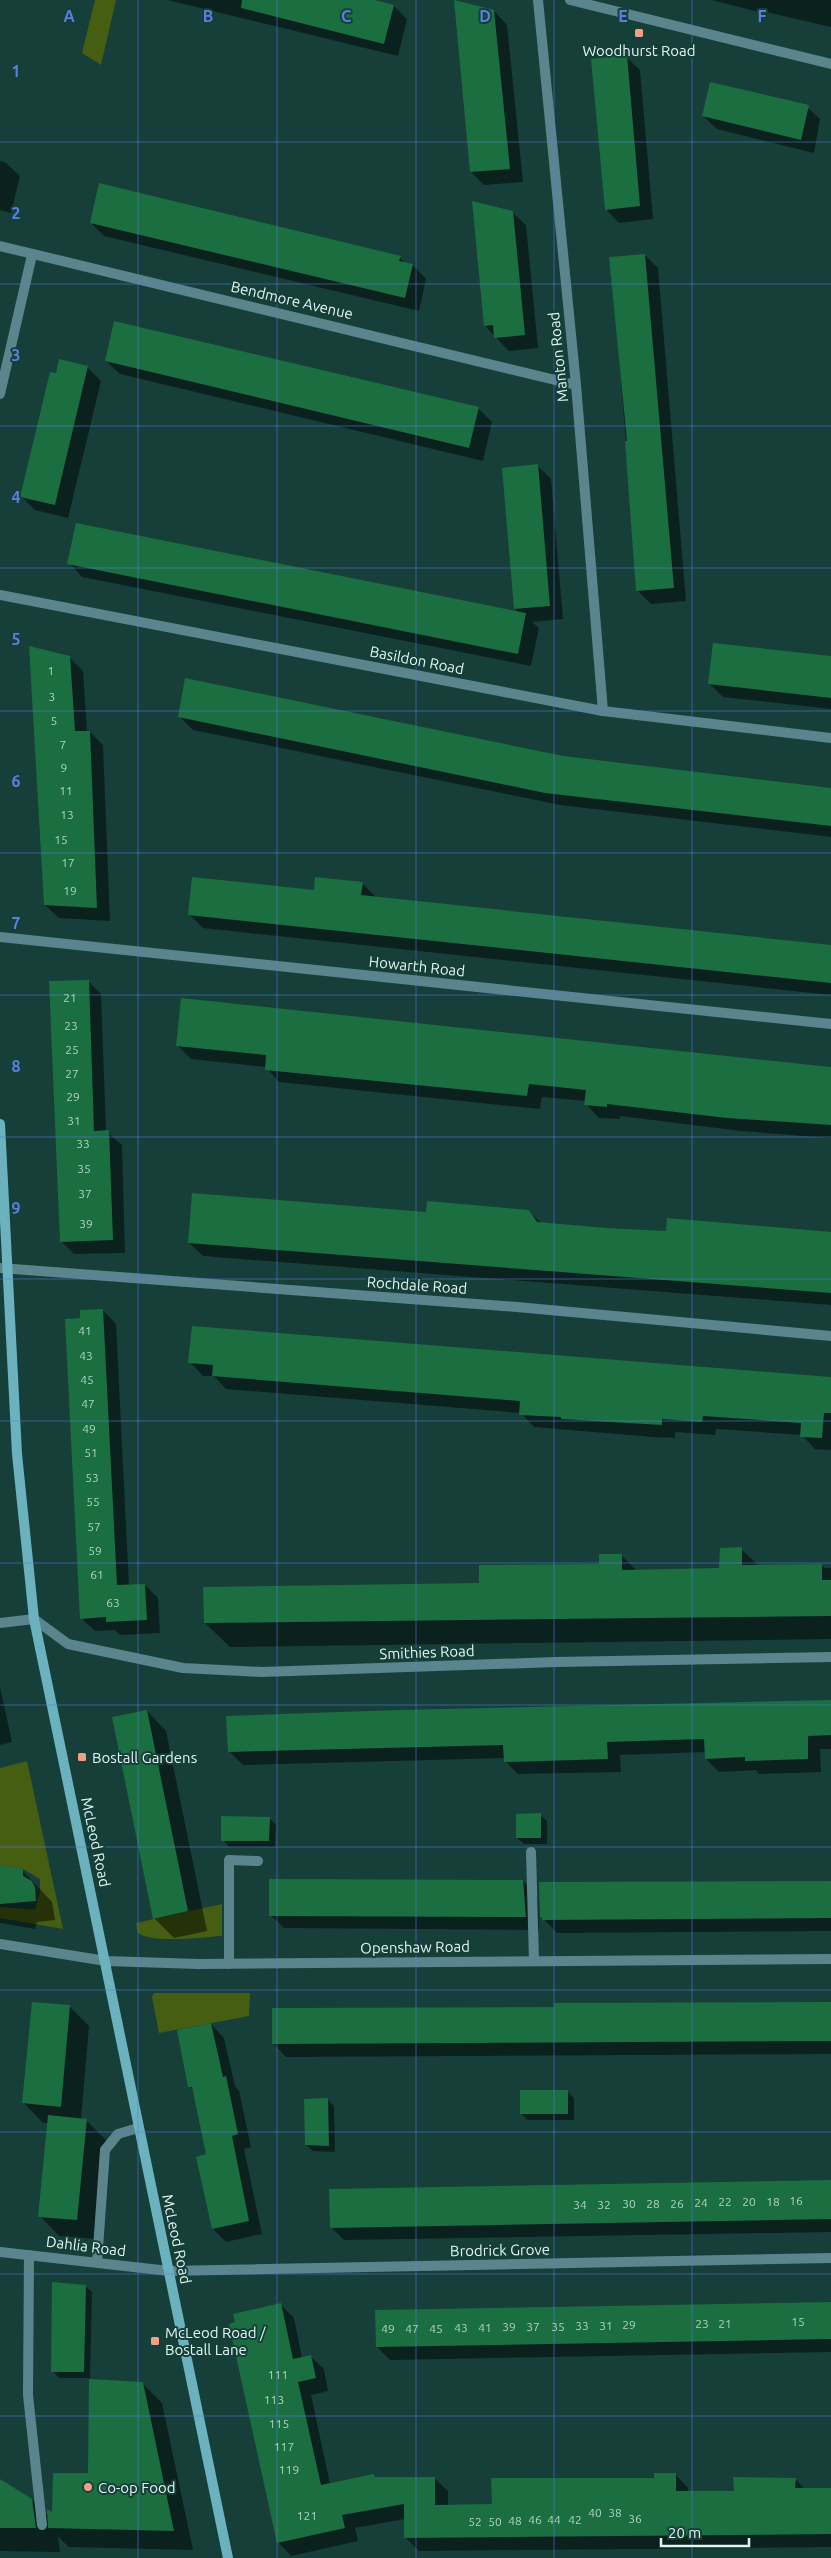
<svg xmlns="http://www.w3.org/2000/svg" width="831" height="2558" viewBox="0 0 831 2558" font-family="Ubuntu,sans-serif">
  <style>
    .green { fill: #465e12 }
    .shadow { fill: #0007 }
    .building { fill: #1b6e40 }
    .lines { fill: none; stroke-linecap: round; stroke-linejoin: round }
    .service { stroke: #5b858d; stroke-width: 10 }
    .minor { stroke: #5b858d; stroke-width: 10 }
    .tertiary { stroke: #5b858d; stroke-width: 10 }
    .secondary { stroke: #6bb1be; stroke-width: 10 }
    .grid { fill: none; stroke: #5880e0; stroke-width: 1; stroke-opacity: 0.55 }
    .poi-dot { fill: #f2a081; stroke: #163f39; stroke-width: 2 }
    .labels { text-anchor: middle; dominant-baseline: central; stroke-width: 4; stroke-linejoin: round; paint-order: stroke }
    .number-label { font-size: 12px; fill: #afd4c6 }
    .poi-label { font-size: 15px; fill: #e0f6f2; stroke: #163f39; text-anchor: start }
    .street-label { font-size: 15px; fill: #e0f6f2; stroke: #163f39 }
    .grid-label { font-size: 16px; text-anchor: middle; font-weight: bold; fill: #5880e0; stroke: #163f39; stroke-width: 4; stroke-linejoin: round; paint-order: stroke }
  </style>
  <rect width="100%" height="100%" fill="#163f39"/>
  <path class="green" d="M95 0H116L101 65 82 53Z
    M27 1761 63 1929 0 1918V1907L35 1910 40 1891V1879L23 1869 0 1865V1768Z
    M222 1904V1936C203 1937 153 1944 138 1933L136 1923Z
    M154 1993H250L249 2016 159 2033 152 1997Z"/>
  <path class="shadow" d="M167 0H370L394 6 407 19 398 56Z
    M712 0H831V27L758 10V12Z
    M494 11 507 25 523 182 484 185 471 172Z
    M626 57 640 70 653 219 619 223 606 209Z
    M806 106 820 119 814 153 717 129 703 116Z
    M0 161 6 163 20 176 11 213 0 210Z
    M512 212 526 225 538 348 509 351 485 326Z
    M91 223 400 258 406 264 413 265 426 279 419 311 104 236Z
    M645 255 658 268 686 601 651 604 638 591 611 258Z
    M60 361 88 368 101 381 68 518 35 510 21 496Z
    M106 361 478 408 492 422 483 461 120 374Z
    M538 466 551 479 563 619 532 622 539 628 531 666 82 577 69 563 520 613 515 609Z
    M69 657 83 671 87 732H90L103 745 110 921 59 918 45 905Z
    M831 658V709L723 697 710 684Z
    M179 716 831 789V837L560 805 193 730Z
    M362 883 376 897 831 947V995L203 928 190 915Z
    M88 981 101 994 106 1131 122 1145 125 1253 74 1254 61 1241Z
    M178 1046 831 1069V1138L741 1131 620 1116V1119L599 1118 586 1104V1101L542 1097 540 1109 279 1082 266 1067 191 1059Z
    M529 1211 542 1224 667 1233 831 1232V1305L203 1256 189 1243 427 1213Z
    M103 1310 116 1324 129 1586 145 1585 158 1598 160 1633 120 1635 115 1630 95 1631 81 1618V1319Z
    M190 1362 831 1379V1450L815 1449 802 1435 716 1429 715 1435 675 1432V1438L653 1437 534 1427 521 1413 226 1389 214 1376H203Z
    M741 1549 759 1566 821 1565 825 1568H831V1639L230 1647 205 1623 600 1566 622 1556 637 1571 721 1569Z
    M0 1687 12 1742 0 1745Z
    M831 1701V1749H820L821 1772 759 1774 756 1770 719 1772 706 1759V1752L620 1755 621 1772 518 1774 505 1761V1758L243 1765 230 1752Z
    M147 1711 166 1731 207 1931 174 1938 154 1918Z
    M540 1815 547 1821V1844H524L517 1838Z
    M269 1818 276 1825 275 1847H229L223 1840Z
    M0 1866 23 1871 52 1902 55 1920 37 1922 35 1929 0 1923Z
    M523 1881 538 1897 539 1930 284 1928 270 1915Z
    M831 1882V1931L557 1933 541 1916Z
    M831 2003V2054L286 2057 273 2043 555 2009Z
    M69 2006 89 2026 81 2120H86L106 2140 96 2239 59 2236 40 2216 49 2123H43L24 2103Z
    M211 2024 224 2038 235 2086 239 2091 251 2147 244 2149 262 2234 226 2242 213 2229 207 2155 194 2091 190 2087Z
    M567 2091 574 2098V2120H528L521 2114Z
    M328 2100 334 2106 335 2152 313 2151 306 2145Z
    M831 2181V2232L344 2240 331 2227Z
    M85 2286 92 2292 90 2378H59L53 2371Z
    M831 2303V2352L390 2360 377 2347Z
    M280 2304 294 2318 302 2358 310 2356 324 2369 328 2391 311 2395 330 2484 374 2475 377 2478H434L448 2491V2506L493 2505 675 2474 688 2488V2493L735 2492 795 2479 805 2489H831V2547L419 2551 406 2538 405 2519 355 2528 358 2541 291 2556 278 2542Z
    M142 2383 162 2403 193 2550 69 2547 58 2537 60 2552 0 2551V2480L32 2500 49 2517 54 2514 89 2475Z"/>
  <path class="building" d="M242 0H375L394 5 384 44 241 8Z
    M454 0 494 10 510 169 470 172Z
    M627 55 640 206 605 210 591 59Z
    M710 82 809 105 801 140 702 116Z
    M99 183 401 256 399 261 413 264 405 298 90 223Z
    M472 201 513 211 525 335 494 338 493 325 484 326Z
    M645 254 674 588 636 591 625 441H627L609 257Z
    M114 321 479 407 469 448 105 361Z
    M59 359 88 366 55 505 20 497 50 372 56 373Z
    M538 464 550 606 514 609 502 468Z
    M76 523 526 613 518 654 67 564Z
    M713 643 831 656V698L708 684Z
    M29 646 70 656 75 731H90L97 908 44 905Z
    M185 678 563 756 831 788V826L545 793 178 717Z
    M192 877 314 890 315 877 363 882 361 895 831 945V983L188 915Z
    M89 980 94 1131 109 1130 113 1240 60 1242 49 981Z
    M181 998 831 1067V1125L727 1118 607 1104V1107L584 1105 586 1090 529 1084 527 1096 265 1070 266 1055 176 1046Z
    M192 1193 426 1212 427 1201 450 1203 529 1210 537 1222 607 1228 666 1231 667 1218 831 1232V1293L188 1243Z
    M103 1309 117 1585 145 1584 147 1620 106 1622V1617L80 1619 65 1319 80 1318V1310Z
    M192 1326 831 1377V1413H824L822 1438 800 1437 801 1423 703 1416 702 1422 662 1419V1425L561 1419V1417L519 1415 520 1401 212 1376 213 1365 188 1363Z
    M742 1547V1565L822 1564V1580H831V1616L204 1623 203 1587 479 1583V1565L599 1564V1554H622V1570L719 1568 720 1548Z
    M831 1700V1735L808 1736V1759L745 1761V1757L705 1759 704 1739 607 1742 608 1759 576 1760 504 1762 503 1745 228 1752 226 1716 398 1710Z
    M147 1710 188 1911 153 1919 112 1717Z
    M541 1813V1838H516V1814Z
    M221 1816 270 1817 269 1841H221Z
    M0 1865 23 1869V1876L32 1881 35 1887 36 1901 0 1904Z
    M269 1879 523 1880 526 1917 269 1916Z
    M831 1881V1918L542 1920V1917H540L539 1882Z
    M32 2002 70 2005 61 2107 22 2103Z
    M831 2002V2041L272 2044V2008L554 2007V2003Z
    M211 2023 223 2077 226 2076 238 2134 232 2136 249 2221 212 2229 196 2157 206 2154 192 2087H188L177 2030Z
    M520 2090H568V2114H520Z
    M328 2098 329 2146 305 2145 304 2099Z
    M48 2115 87 2119 77 2220 38 2217Z
    M831 2180V2219L330 2228 329 2189Z
    M52 2282 86 2285 84 2372H51Z
    M831 2302V2339L376 2347 375 2310Z
    M281 2303 293 2359 311 2355 316 2378 298 2382 321 2485 374 2474 375 2477H435V2505L492 2504 491 2478H654V2473H676V2491H734L733 2477 796 2478 795 2488H831V2534L404 2538V2504L342 2515 345 2528 277 2543 229 2324 235 2322 233 2314Z
    M89 2379 143 2382 174 2531 48 2528 47 2509 52 2512 53 2473H88Z
    M0 2479 32 2499 36 2528H0Z"/>
  <g class="lines">
    <path class="service" d="M531 1852 534 1961
      M229 1964V1860L258 1861
      M29 2255 28 2395 42 2525
      M97 2262 105 2150 118 2134 138 2128"/>
    <path class="minor" d="M538 0 576 385 603 711
      M570 0 831 64
      M0 246 576 385
      M0 394 32 255
      M0 937 831 1024
      M0 1268 517 1307 831 1336
      M0 1623 34 1619 68 1644 183 1668 262 1672 556 1662 831 1657
      M0 1944 106 1961 198 1964 831 1959
      M0 2252 169 2271 831 2258"/>
    <path class="tertiary" d="M0 595 603 711 831 738"/>
    <path class="secondary" d="M0 1124 17 1454 34 1619 228 2558"/>
  </g>
  <path class="grid" d="M138 0V2558M277 0V2558M416 0V2558M554 0V2558M692 0V2558M0 142H831M0 284H831M0 426H831M0 568H831M0 711H831M0 853H831M0 995H831M0 1137H831M0 1279H831M0 1421H831M0 1563H831M0 1705H831M0 1847H831M0 1990H831M0 2132H831M0 2274H831M0 2416H831"/>
  <g class="poi-dot">
    <rect x="634" y="28" width="10" height="10" rx="2.5"/>
    <rect x="77" y="1752" width="10" height="10" rx="2.5"/>
    <rect x="150" y="2336" width="10" height="10" rx="2.5"/>
    <circle cx="88" cy="2487" r="5"/>
  </g>
  <g class="labels">
    <g class="number-label">
      <text x="51" y="670">1</text>
      <text x="52" y="696">3</text>
      <text x="54" y="720">5</text>
      <text x="63" y="744">7</text>
      <text x="64" y="767">9</text>
      <text x="66" y="790">11</text>
      <text x="67" y="814">13</text>
      <text x="61" y="839">15</text>
      <text x="68" y="862">17</text>
      <text x="70" y="890">19</text>
      <text x="70" y="997">21</text>
      <text x="71" y="1025">23</text>
      <text x="72" y="1049">25</text>
      <text x="72" y="1073">27</text>
      <text x="73" y="1096">29</text>
      <text x="74" y="1120">31</text>
      <text x="83" y="1143">33</text>
      <text x="84" y="1168">35</text>
      <text x="85" y="1193">37</text>
      <text x="86" y="1223">39</text>
      <text x="85" y="1330">41</text>
      <text x="86" y="1355">43</text>
      <text x="87" y="1379">45</text>
      <text x="88" y="1403">47</text>
      <text x="89" y="1428">49</text>
      <text x="91" y="1452">51</text>
      <text x="92" y="1477">53</text>
      <text x="93" y="1501">55</text>
      <text x="94" y="1526">57</text>
      <text x="95" y="1550">59</text>
      <text x="97" y="1574">61</text>
      <text x="113" y="1602">63</text>
      <text x="796" y="2200">16</text>
      <text x="725" y="2201">22</text>
      <text x="749" y="2201">20</text>
      <text x="773" y="2201">18</text>
      <text x="701" y="2202">24</text>
      <text x="629" y="2203">30</text>
      <text x="653" y="2203">28</text>
      <text x="677" y="2203">26</text>
      <text x="580" y="2204">34</text>
      <text x="604" y="2204">32</text>
      <text x="798" y="2321">15</text>
      <text x="702" y="2323">23</text>
      <text x="725" y="2323">21</text>
      <text x="629" y="2324">29</text>
      <text x="582" y="2325">33</text>
      <text x="606" y="2325">31</text>
      <text x="509" y="2326">39</text>
      <text x="533" y="2326">37</text>
      <text x="558" y="2326">35</text>
      <text x="461" y="2327">43</text>
      <text x="485" y="2327">41</text>
      <text x="388" y="2328">49</text>
      <text x="412" y="2328">47</text>
      <text x="436" y="2328">45</text>
      <text x="278" y="2374">111</text>
      <text x="274" y="2399">113</text>
      <text x="279" y="2423">115</text>
      <text x="284" y="2446">117</text>
      <text x="289" y="2469">119</text>
      <text x="595" y="2512">40</text>
      <text x="615" y="2512">38</text>
      <text x="307" y="2515">121</text>
      <text x="635" y="2518">36</text>
      <text x="535" y="2519">46</text>
      <text x="554" y="2519">44</text>
      <text x="575" y="2519">42</text>
      <text x="515" y="2520">48</text>
      <text x="475" y="2521">52</text>
      <text x="495" y="2521">50</text>
    </g>
    <g class="poi-label">
      <text x="639" y="50" text-anchor="middle">Woodhurst Road</text>
      <text x="92" y="1757">Bostall Gardens</text>
      <text x="165" y="2332">McLeod Road /<tspan x="165" dy="17">Bostall Lane</tspan></text>
      <text x="98" y="2487">Co-op Food</text>
    </g>
    <g class="street-label">
      <text transform="translate(292 300) rotate(13)">Bendmore Avenue</text>
      <text transform="translate(558 357) rotate(-96)">Manton Road</text>
      <text transform="translate(417 660) rotate(11)">Basildon Road</text>
      <text transform="translate(417 966) rotate(6)">Howarth Road</text>
      <text transform="translate(417 1285) rotate(4)">Rochdale Road</text>
      <text transform="translate(427 1652) rotate(-2)">Smithies Road</text>
      <text transform="translate(96 1842) rotate(78)">McLeod Road</text>
      <text transform="translate(415 1947) rotate(-1)">Openshaw Road</text>
      <text transform="translate(177 2239) rotate(78)">McLeod Road</text>
      <text transform="translate(86 2246) rotate(7)">Dahlia Road</text>
      <text transform="translate(500 2250) rotate(-1)">Brodrick Grove</text>
    </g>
  </g>
  <g class="grid-label">
    <text x="69" y="22">A</text>
    <text x="208" y="22">B</text>
    <text x="346" y="22">C</text>
    <text x="485" y="22">D</text>
    <text x="623" y="22">E</text>
    <text x="762" y="22">F</text>
    <text x="16" y="77">1</text>
    <text x="16" y="219">2</text>
    <text x="16" y="361">3</text>
    <text x="16" y="503">4</text>
    <text x="16" y="645">5</text>
    <text x="16" y="787">6</text>
    <text x="16" y="929">7</text>
    <text x="16" y="1072">8</text>
    <text x="16" y="1214">9</text>
  </g>
  <path d="M661 2538v8h88v-8" fill="none" stroke="#e0f6f2" stroke-width="2.5"/>
  <text x="668" y="2538" font-size="15" fill="#e0f6f2" stroke="#163f39" stroke-width="4" paint-order="stroke">20 m</text>
</svg>
